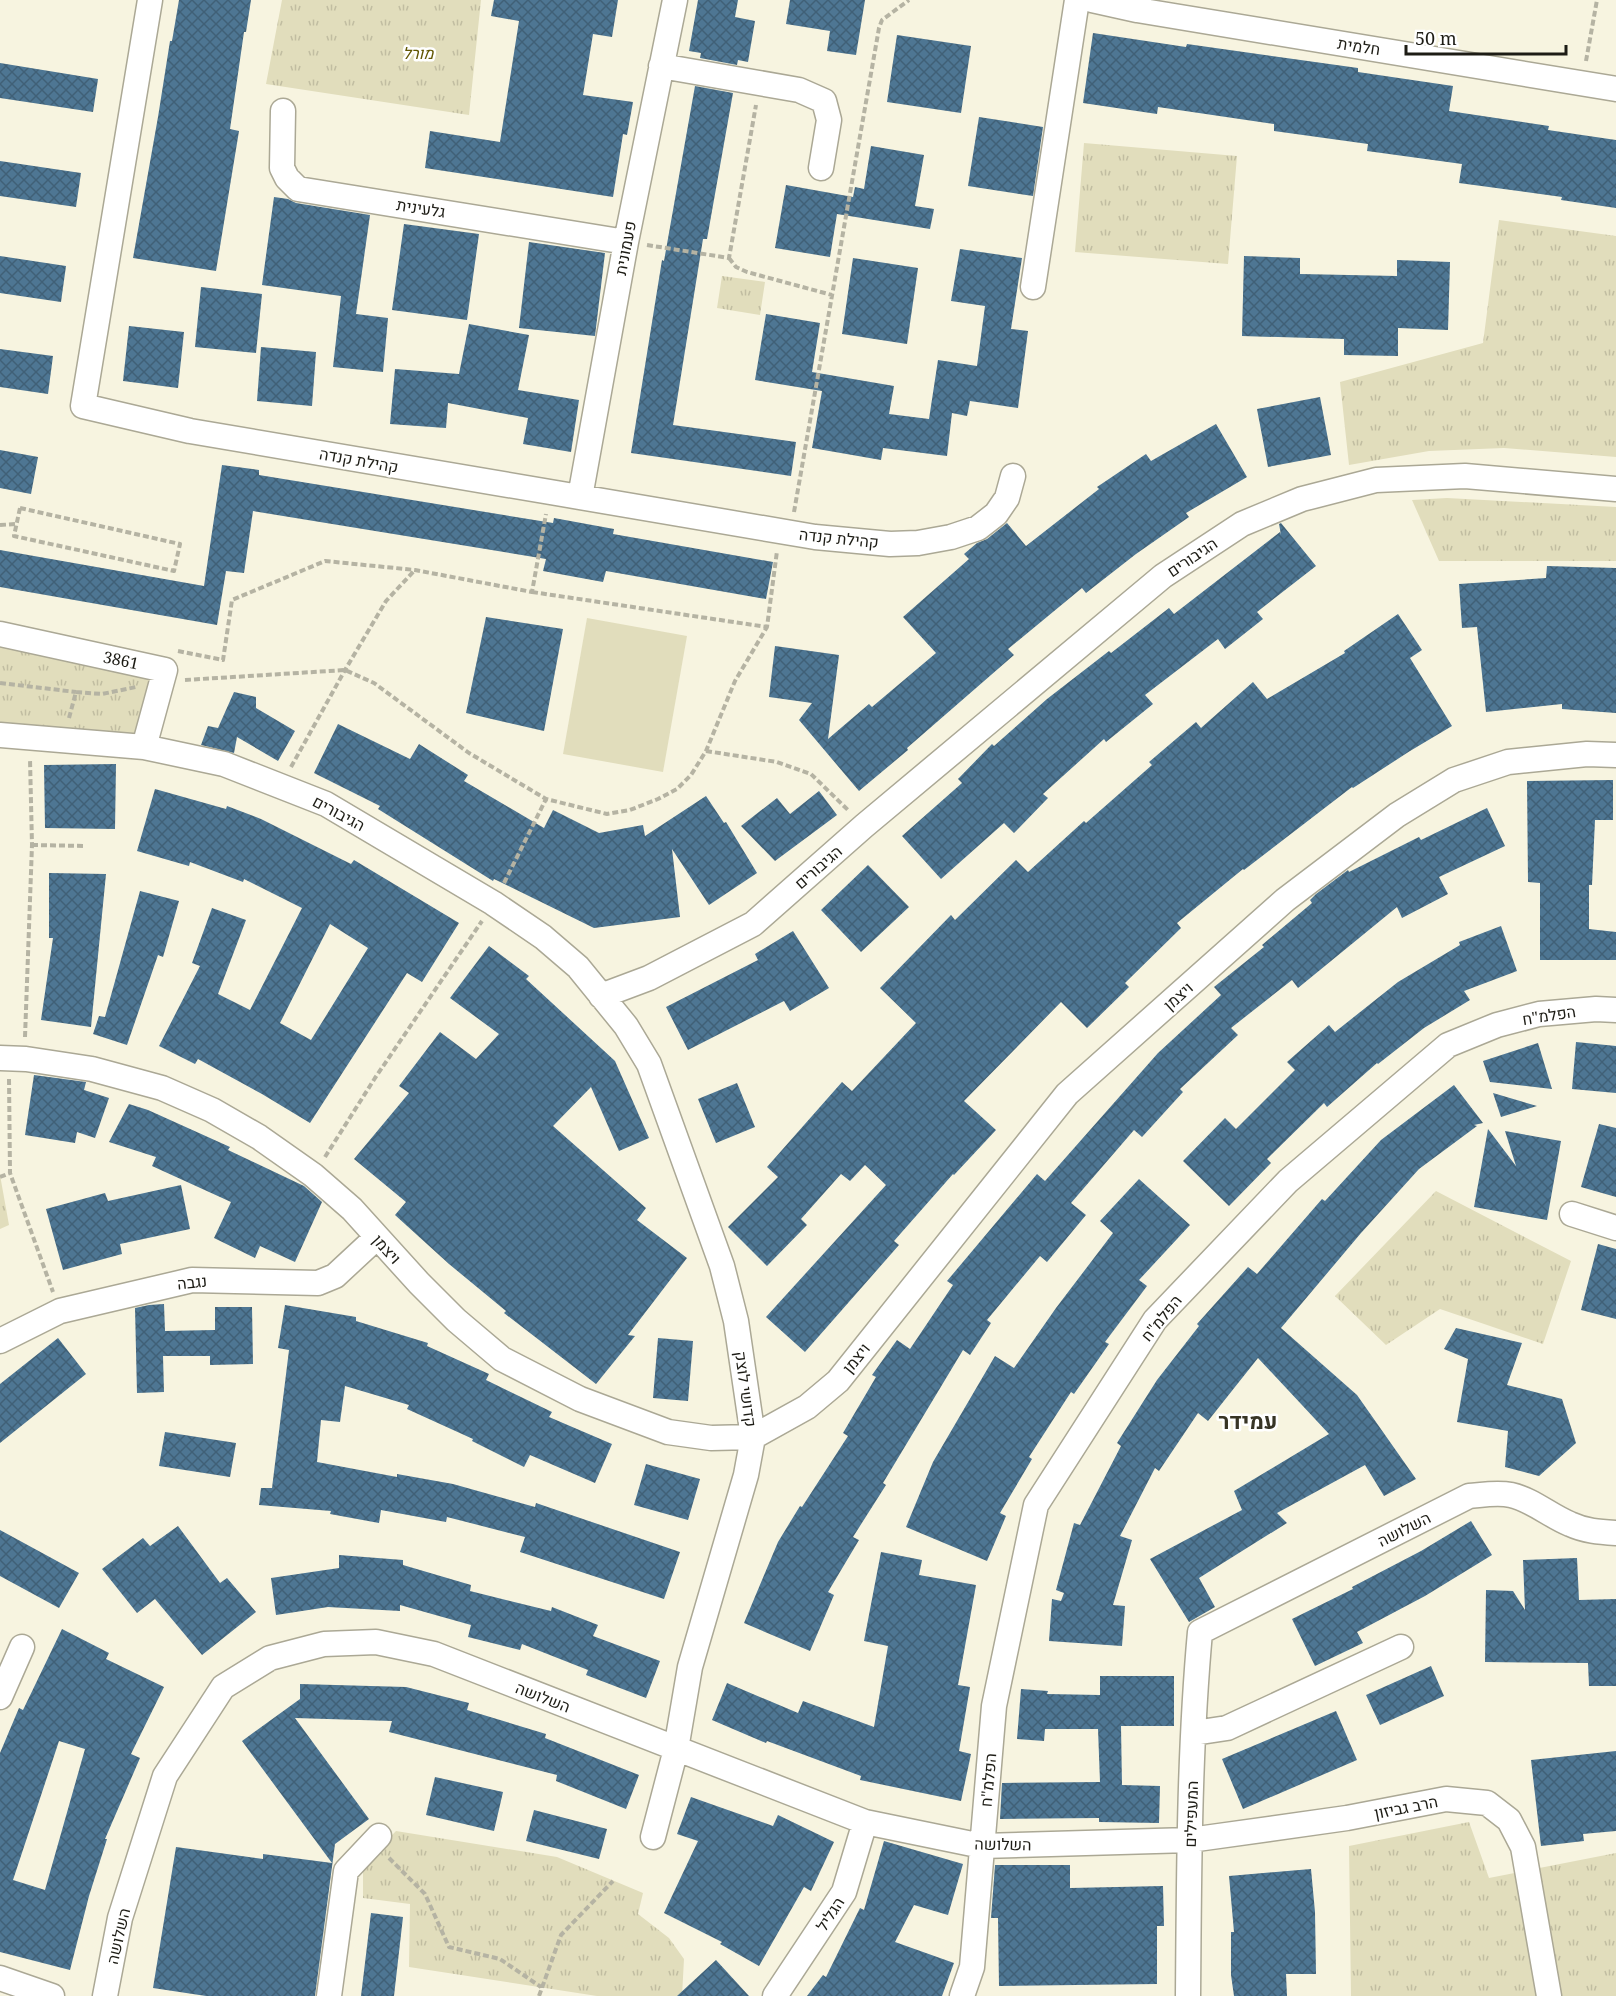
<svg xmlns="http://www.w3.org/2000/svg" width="1616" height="1996" viewBox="0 0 1616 1996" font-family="'Noto Serif',Heebo,serif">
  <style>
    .grass { fill: url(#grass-tufts) }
    .garden { fill: #e1ddbc }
    .building { fill: url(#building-cross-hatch); fill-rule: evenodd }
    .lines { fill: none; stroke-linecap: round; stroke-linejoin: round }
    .minor-casing { stroke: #aba895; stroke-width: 27 }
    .path { stroke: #b5b3a3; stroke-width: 4; stroke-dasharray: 6 3; stroke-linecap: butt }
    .minor { stroke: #fff; stroke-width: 24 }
    .labels { text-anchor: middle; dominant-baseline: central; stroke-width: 5; stroke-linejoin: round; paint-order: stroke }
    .street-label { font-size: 16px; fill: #1d1c15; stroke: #fff }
    .park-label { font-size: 16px; font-style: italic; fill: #625703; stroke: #fff }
    .district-label { font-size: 22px; font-weight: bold; fill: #373425; stroke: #fff }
  </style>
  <defs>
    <pattern id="grass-tufts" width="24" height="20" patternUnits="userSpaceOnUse" patternTransform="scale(1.5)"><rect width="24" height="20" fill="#e1ddbc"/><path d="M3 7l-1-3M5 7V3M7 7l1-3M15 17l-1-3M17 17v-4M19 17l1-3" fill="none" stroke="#c1bda1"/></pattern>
    <pattern id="building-cross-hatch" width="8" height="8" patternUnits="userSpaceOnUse" patternTransform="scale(1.5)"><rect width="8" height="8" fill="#4e7693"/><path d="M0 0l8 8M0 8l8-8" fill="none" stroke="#406077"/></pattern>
  </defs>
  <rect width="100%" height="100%" fill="#f7f4e0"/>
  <path class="grass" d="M282 0H481L469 115 266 84Z
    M1084 143 1237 156 1228 264 1075 252Z
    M1499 220 1616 236V457L1504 448 1429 451 1349 465 1340 382 1483 343Z
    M722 276 765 282 760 315 717 308Z
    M1447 498 1616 507V561H1439L1412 500Z
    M0 634 165 670 144 747 0 735Z
    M0 1175 9 1225 0 1229Z
    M1436 1191 1571 1261 1543 1344 1440 1309 1386 1345 1335 1296Z
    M1469 1822 1489 1878 1616 1853V1996H1351L1349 1846Z
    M396 1831 557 1857 643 1893 638 1914 669 1938 684 1959 682 1996H597L409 1967 410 1904 363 1898V1865Z"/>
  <path class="garden" d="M587 618 687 636 663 772 563 754Z"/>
  <path class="building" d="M179 0H251L246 32H244L230 129 239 131 216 271 133 258 158 117 170 41H172Z
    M494 0H618L612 37 593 34 583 95 633 102 627 135 623 134 613 197 425 168 430 131 500 142 519 21 491 16Z
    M698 0H738L735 17 755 21 748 62 738 60 737 65 700 58 701 53 689 51Z
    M790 0H865L856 55 827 51 830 31 786 24Z
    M1093 33 1186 47 1187 44 1358 68V72L1453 86 1449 111 1549 126 1548 130 1616 140V208L1561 200 1562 197 1459 183 1462 164 1367 151 1368 144 1274 131V124L1158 107 1157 114 1083 103Z
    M897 35 971 46 961 113 887 102Z
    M0 63 98 79 93 112 0 98Z
    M695 86 733 93 707 239H703L673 425 796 442 791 476 631 453 662 260 664 261Z
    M979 117 1043 127 1033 196 968 186Z
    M871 146 924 155 915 206 934 209 930 229 837 214 830 257 775 248 786 185 853 197 855 187 864 189Z
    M0 161 81 173 76 207 0 196Z
    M274 197 288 199 296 203 370 215 356 314 388 318 383 372 333 367 341 296 262 285Z
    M404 224 479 234 467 320 392 310Z
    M529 242 605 253 595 336 519 328Z
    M960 249 1022 258 1011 329 1028 331 1018 408 970 401 967 416 952 413 947 456 883 448 881 460 812 448 822 391 755 380 766 314 820 323 812 372 894 386 889 414 929 419 938 360 977 366 985 306 951 301Z
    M0 256 66 266 61 302 0 293Z
    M1244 256 1300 258V274L1397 276V260L1450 262 1448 330 1398 328V356L1344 355V339L1242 336Z
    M853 258 918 268 907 344 842 334Z
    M201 287 262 294 256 353 195 347Z
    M469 324 529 335 518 390 579 400 571 452 523 444 528 418 448 403 446 428 390 424 395 369 459 374Z
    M129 326 184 332 178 388 123 381Z
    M261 347 316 352 312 406 257 401Z
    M0 349 53 356 48 394 0 387Z
    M1320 397 1331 455 1268 467 1257 409Z
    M1216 424 1247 477 1186 513 1189 517 1136 554 1086 593 1082 588 1008 649 1014 655 907 748 908 750 859 791 799 720 812 703 769 697 775 646 839 655 828 739 869 704 872 707 936 653 903 617 969 559 964 554 977 543 987 539 1007 523 1026 546 1099 489 1097 487 1146 454 1151 461Z
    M0 450 38 457 31 494 0 488Z
    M222 465 259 470V475L553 523 554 518 614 529 613 534 773 562 766 599 606 571 603 582 543 571 546 559 253 511 244 573 226 571 217 625 0 587V550L204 586Z
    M1281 523 1316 566 1257 612 1263 619 1225 649 1218 639 1145 695 1153 704 1106 742 1104 739 1043 794 1048 798 1014 833 1004 823 941 879 902 836 962 783 958 779 992 744 994 746 1047 699 1109 651 1111 653 1169 608 1174 614 1280 532 1281 535 1279 524Z
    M1547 566 1616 568V713L1562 709V704L1486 712 1477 627 1462 628 1459 584 1546 578Z
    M1398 614 1422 650 1410 658 1452 726 1410 751 1353 788 1352 787 1244 870 1243 869 1177 923 1181 928 1125 983 1129 987 1087 1028 1061 1002 964 1101 996 1130 954 1175 953 1174 894 1241 899 1245 805 1352 766 1317 886 1185 865 1165 850 1181 841 1174 801 1219 807 1225 767 1266 728 1227 778 1177 767 1167 842 1082 852 1091 916 1023 880 988 951 915 955 920 1016 860 1028 872 1084 821 1086 823 1152 765 1149 762 1196 722 1201 728 1253 682 1267 699 1345 653 1344 651Z
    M486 617 563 629 544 731 466 713Z
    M234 692 256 697V708L295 731 278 761 237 737 234 753 201 745 208 726 218 728Z
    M338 724 410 759 419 744 468 775 464 781 544 828 553 810 599 833 643 825 645 836 706 796 724 823 726 822 757 873 709 905 672 849 680 917 594 928 494 879 493 881 378 809 380 806 314 773Z
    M116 764 115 829 45 828 44 765Z
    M1613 780V820H1595L1592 885H1589V929L1616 932V960H1540V883L1528 882 1527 781Z
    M155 789 226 809 227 806 261 819 351 864 354 860 459 923 422 982 407 973 310 1123 262 1094 198 1059 195 1064 159 1046 200 966 192 963 212 908 246 920 218 994 250 1010 302 908 244 879 243 882 190 862 189 866 137 851ZM330 924 368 948 311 1040 280 1023Z
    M819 791 837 815 775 861 741 826 777 798 790 814Z
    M1487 808 1505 846 1439 877 1448 894 1402 918 1397 907 1298 988 1292 980 1231 1028 1238 1035 1180 1089 1183 1092 1142 1137 1134 1130 1071 1203 1086 1215 1047 1262 1040 1256 987 1320 991 1323 970 1355 963 1350 883 1483 886 1485 853 1537 859 1540 828 1592 834 1595 810 1651 744 1623 778 1542 800 1506 802 1507 848 1436 843 1433 876 1377 872 1375 897 1340 910 1349 953 1285 947 1281 1037 1174 1045 1181 1158 1053 1221 995 1214 987 1264 947 1262 945 1312 903 1310 900 1316 894 1348 870 1349 872 1419 837 1421 840Z
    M868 865 909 907 861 952 821 910Z
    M49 873 106 874 91 1027 41 1020 53 938H49Z
    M140 891 179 901 163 957 158 955 127 1045 93 1034 99 1016 105 1017Z
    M1501 926 1517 971 1464 991 1470 1000 1424 1028 1378 1064 1377 1063 1327 1107 1324 1103 1267 1159 1271 1163 1229 1206 1183 1161 1225 1118 1236 1129 1295 1070 1287 1062 1329 1025 1335 1032 1398 982 1460 945 1459 942Z
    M793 931 829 988 790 1011 784 1001 688 1050 666 1007 758 960 755 954Z
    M489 946 529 976 526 979 615 1061 649 1138 619 1151 591 1087 553 1126 646 1208 637 1220 687 1258 628 1335 635 1336 596 1384 504 1313 506 1311 449 1264 395 1215 406 1202 354 1159 409 1093 399 1086 440 1032 476 1059 499 1034 450 998Z
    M1576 1042 1616 1046V1093L1572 1089Z
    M1538 1043 1552 1089 1490 1082 1483 1061Z
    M34 1075 86 1082 84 1090 109 1098 95 1138 77 1132 75 1143 25 1135Z
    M737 1083 755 1127 716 1143 698 1099Z
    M1454 1085 1483 1123 1474 1125 1477 1126 1419 1169 1361 1233 1281 1328 1357 1395 1416 1479 1384 1496 1365 1465 1277 1513 1287 1523 1199 1578 1215 1607 1189 1622 1150 1559 1242 1510 1234 1491 1329 1434 1258 1358 1208 1421 1198 1413 1159 1471 1155 1468 1120 1536 1132 1540 1113 1605 1125 1606 1122 1646 1049 1641 1052 1599 1061 1601 1064 1593 1056 1590 1074 1523 1080 1525 1121 1446 1117 1443 1157 1380 1199 1326 1197 1324 1248 1267 1257 1274 1322 1199 1325 1201 1381 1140Z
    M1493 1093 1537 1106 1501 1117Z
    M129 1104 148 1110 230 1147 228 1150 304 1186 322 1202 295 1262 260 1246 255 1258 214 1238 231 1202 152 1166 156 1157 109 1142Z
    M1599 1124 1616 1128V1197L1581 1187Z
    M1488 1129 1516 1166 1505 1131 1561 1141 1547 1220 1474 1207Z
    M1139 1179 1190 1225 1139 1280 1147 1286 1105 1342 1109 1344 1074 1394 1071 1392 1029 1457 1032 1459 1000 1513 1006 1516 987 1561 906 1527 933 1462 995 1356 1014 1368 1056 1308 1113 1233 1100 1221Z
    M181 1185 190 1229 120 1244 122 1254 63 1270 46 1209 105 1193 108 1201Z
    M1598 1244 1616 1249V1319L1581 1310Z
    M164 1304 165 1331 215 1330V1307H252L253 1364 210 1365V1356H163L164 1392 137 1393 135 1308 149 1305Z
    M285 1305 356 1317V1321L428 1343 427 1346 489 1374 486 1380 552 1412 549 1417 612 1444 595 1483 530 1455 524 1467 472 1441 473 1439 407 1409 409 1405 345 1386 340 1422 321 1420 317 1462 397 1477V1474L453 1484 535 1507 536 1503 680 1552 664 1599 520 1552 525 1537 447 1517 446 1522 381 1510 379 1523 330 1514 331 1511 259 1505 261 1488H272L289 1350 278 1348Z
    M1456 1328 1522 1343 1507 1385 1562 1399 1576 1443 1539 1476 1505 1467 1508 1431 1457 1422 1468 1359 1444 1349Z
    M58 1338 86 1374 0 1443V1384Z
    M658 1338 693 1341 688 1401 653 1398Z
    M165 1432 236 1443 230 1477 159 1466Z
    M646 1464 700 1479 688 1520 634 1505Z
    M1471 1521 1492 1555 1425 1596 1357 1632 1363 1643 1315 1666 1292 1619 1353 1589 1352 1587 1421 1551Z
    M178 1526 220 1583 227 1578 256 1612 202 1655 155 1599 137 1613 102 1569 143 1538 150 1546Z
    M0 1530 79 1573 59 1608 0 1576Z
    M881 1552 922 1560 919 1575 976 1585 958 1685 970 1687 959 1751 971 1754 961 1801 860 1780 861 1776 767 1741 766 1743 712 1720 727 1683 798 1713 803 1701 874 1727 888 1646 864 1641Z
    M339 1555 403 1560V1565L471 1585 470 1591 551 1611 552 1607 598 1625 593 1636 660 1661 646 1698 586 1675 588 1670 522 1644 520 1650 468 1637 471 1625 400 1605V1611L328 1607 276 1615 271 1578 339 1568Z
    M1577 1558 1579 1600 1616 1599V1686H1589L1588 1663 1485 1662 1486 1590 1513 1591 1525 1610 1523 1560Z
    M62 1629 109 1653 106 1659 164 1687 131 1754 140 1758 105 1839H107L89 1896 70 1970 0 1952V1753L19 1708 23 1710ZM59 1741 85 1749 45 1890 13 1880Z
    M1431 1666 1444 1696 1380 1725 1366 1695Z
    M1100 1676H1174V1726H1121L1122 1785 1160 1786 1159 1823 1099 1822V1818L1000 1819 1002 1783 1100 1782 1098 1729H1045L1044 1741 1017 1739 1021 1689 1048 1691 1047 1694 1100 1695Z
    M300 1684 406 1687 469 1703 467 1710 546 1734 545 1738 639 1775 626 1809 556 1781 557 1775 389 1732 392 1721 295 1718 369 1819 335 1844 315 1996H206L153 1988 176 1847 263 1859V1854L332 1863 242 1741 300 1699Z
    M1336 1711 1357 1760 1243 1809 1222 1759Z
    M1616 1751V1831L1583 1834 1584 1841 1541 1846 1531 1760Z
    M435 1777 503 1792 494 1831 426 1815Z
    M691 1797 773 1826 778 1815 834 1842 811 1891 804 1887 759 1966 720 1944 722 1942 664 1913 698 1841 677 1834Z
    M534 1810 607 1829 599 1859 526 1841Z
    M884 1841 963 1864 948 1915 914 1905 895 1942 954 1963 942 1996H807L823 1975 826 1977 860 1908 864 1910Z
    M995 1865H1070V1888L1163 1886 1164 1926H1157V1984L999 1986 998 1918H991Z
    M1311 1869 1315 1912 1316 1974H1286L1287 1996H1234L1231 1975V1932H1234L1229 1876Z
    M371 1913 403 1917 394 1996H361Z
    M716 1960 749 1996H677Z"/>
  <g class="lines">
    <g class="minor-casing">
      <path id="minor" d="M150 0 83 406 190 431 556 493 815 537 890 544 918 543 951 537 978 528 996 514 1007 498 1013 476
        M1092 0 1137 10
        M1139 0 1137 10 1616 89
        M661 66 799 90 824 101 829 120 821 168
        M283 111 282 168 287 178 298 189 626 242
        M1033 287 1077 0
        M580 497 626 242 675 0
        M0 634 165 670 144 747
        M0 735 144 747 224 764 326 804 493 903 543 937 578 967 626 1026 649 1064 722 1266 736 1321 753 1437 746 1475 690 1667 676 1749 653 1837
        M601 996 649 978 753 924 864 826 1163 576 1242 524 1302 499 1376 480 1465 476 1616 489
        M0 1058 26 1059 92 1069 162 1088 212 1110 259 1137 313 1175 352 1209 419 1283 456 1320 502 1359 580 1399 668 1432 711 1438 753 1437 807 1407 838 1381 1067 1094 1285 900 1397 815 1454 780 1508 762 1587 754 1616 755
        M1572 1214 1616 1228
        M0 1341 60 1311 192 1280 318 1283 335 1276 377 1237
        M0 1697 22 1647
        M1194 1733 1227 1728 1401 1647
        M0 1978 52 1996
        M105 1996 120 1918 165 1776 223 1687 270 1658 324 1644 376 1642 434 1654 865 1822 982 1846 1190 1840 1347 1818 1446 1799 1487 1803 1509 1820 1523 1847 1549 1996
        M329 1996 346 1871 379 1836
        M775 1996 844 1892 865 1822
        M962 1996 972 1967 994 1706 1036 1505 1155 1320 1288 1181 1448 1045 1497 1025 1539 1014 1596 1009 1616 1010
        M1188 1996C1189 1875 1189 1753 1200 1632L1469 1496C1482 1495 1497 1492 1511 1495 1533 1500 1550 1516 1570 1524 1585 1531 1599 1532 1616 1533"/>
    </g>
    <path class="path" d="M1586 61 1597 0
      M647 245 729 258 756 105
      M729 258 736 267 747 272 832 295
      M20 508 180 544 174 571 14 536Z
      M794 512 879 28 882 20 909 0
      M0 525 16 524
      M532 592 767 627 777 551
      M178 651 223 660 232 600 325 561 415 570 532 592 546 514
      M185 680 345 670 374 683 469 753 546 799 607 814 630 810 658 799 677 789 691 775 706 751 735 681 767 627
      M0 683 76 692
      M69 718 76 692 102 694 136 687
      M706 751 777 762 811 774 849 811
      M291 767 345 670 386 601 414 571
      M32 845 86 846
      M504 883 546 799
      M25 1037 32 845 30 759
      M9 1079 10 1173 53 1292
      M325 1157 375 1078 482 921
      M0 1177 10 1173
      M389 1858 425 1894 449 1947 500 1959 541 1987
      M539 1996 561 1935 613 1881"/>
    <use href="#minor" class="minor"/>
  </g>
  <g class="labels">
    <g class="street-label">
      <text transform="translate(1359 46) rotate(9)">חלמית</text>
      <text transform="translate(421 208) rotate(9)">גלעינית</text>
      <text transform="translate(625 248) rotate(-79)">פעמונית</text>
      <text transform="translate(359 460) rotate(10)">קהילת קנדה</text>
      <text transform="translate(839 538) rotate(6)">קהילת קנדה</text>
      <text transform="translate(1192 557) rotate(-34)">הגיבורים</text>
      <text transform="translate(121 660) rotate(12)">3861</text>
      <text transform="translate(339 813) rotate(28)">הגיבורים</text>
      <text transform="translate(818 867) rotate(-41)">הגיבורים</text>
      <text transform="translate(1178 996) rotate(-42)">ויצמן</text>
      <text transform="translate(1549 1015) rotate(-9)">הפלמ"ח</text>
      <text transform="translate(387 1249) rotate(48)">ויצמן</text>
      <text transform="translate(192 1282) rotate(-6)">נגבה</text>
      <text transform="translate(1161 1318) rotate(-51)">הפלמ"ח</text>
      <text transform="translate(856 1358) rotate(-51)">ויצמן</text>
      <text transform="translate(746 1389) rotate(82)">קדושי לוצק</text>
      <text transform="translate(1404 1529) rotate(-27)">השלושה</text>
      <text transform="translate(543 1697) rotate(21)">השלושה</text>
      <text transform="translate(988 1780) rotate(-85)">הפלמ"ח</text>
      <text transform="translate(1406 1807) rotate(-11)">הרב גביזון</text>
      <text transform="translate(1191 1814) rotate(-88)">המעפילים</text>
      <text transform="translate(1003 1844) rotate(1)">השלושה</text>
      <text transform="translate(830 1914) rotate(-57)">הגליל</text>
      <text transform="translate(118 1936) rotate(-77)">השלושה</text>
    </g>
    <g class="park-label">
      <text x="418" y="53">מורל</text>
    </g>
    <g class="district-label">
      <text x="1248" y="1420">עמידר</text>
    </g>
  </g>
  <path d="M1406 45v9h160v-9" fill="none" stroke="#1d1c15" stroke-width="3"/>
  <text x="1415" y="45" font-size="18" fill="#1d1c15" stroke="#ffffff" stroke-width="4.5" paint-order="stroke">50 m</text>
</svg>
